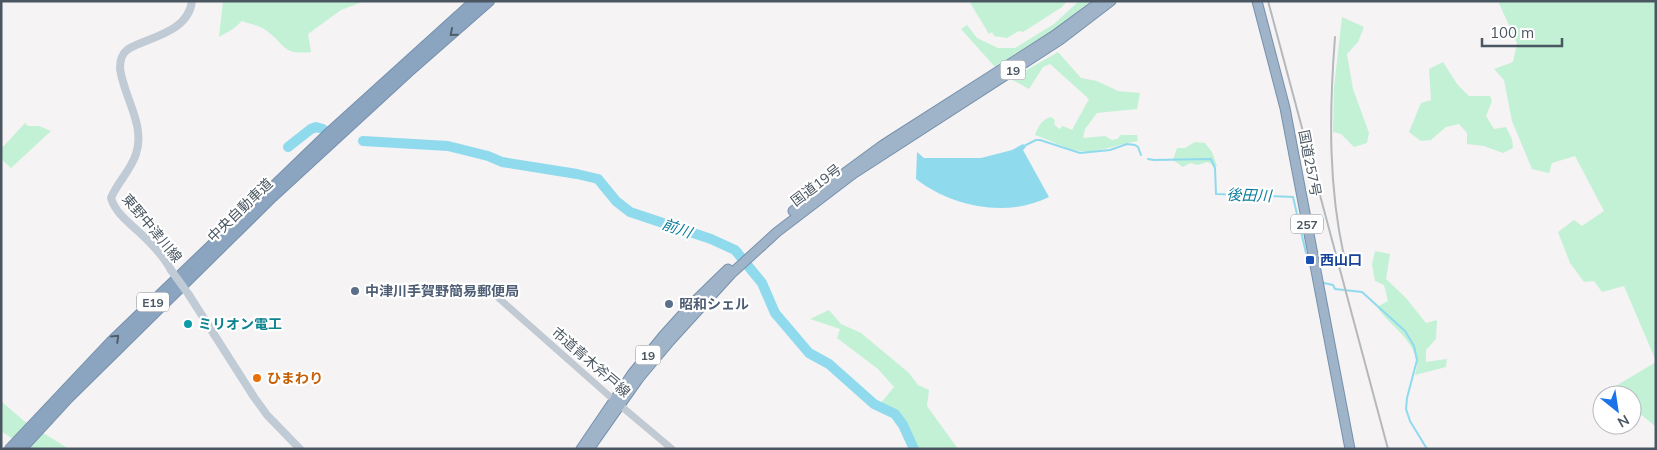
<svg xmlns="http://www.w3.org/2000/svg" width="1657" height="450" viewBox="0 0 1657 450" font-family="Mulish,'Noto Sans JP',sans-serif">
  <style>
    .green { fill: #c3f1d5 }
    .water { fill: #90daee }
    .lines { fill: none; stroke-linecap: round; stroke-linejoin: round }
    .stream { stroke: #90daee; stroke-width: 2 }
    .river { stroke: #90daee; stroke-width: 10 }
    .trunk-casing { stroke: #7690ad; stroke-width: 11 }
    .motorway-casing { stroke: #7690ad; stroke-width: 12 }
    .tertiary { stroke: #c1cad2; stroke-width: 7 }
    .secondary { stroke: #c1cbd6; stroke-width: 8 }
    .trunk { stroke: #9fb4c9; stroke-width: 9 }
    .motorway { stroke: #8ba5c1; stroke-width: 10 }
    .rail { stroke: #b5b8bd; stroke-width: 2 }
    .secondary-bridge { stroke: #c1cbd6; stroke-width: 8 }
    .oneway { stroke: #505e6b }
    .transit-dot { fill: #1a4fb4; stroke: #fff; stroke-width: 2 }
    .service-dot { fill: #5c6f8a; stroke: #fff; stroke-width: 2 }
    .culture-dot { fill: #0f9aa8; stroke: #fff; stroke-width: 2 }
    .food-dot { fill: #e8710a; stroke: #fff; stroke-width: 2 }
    .labels { text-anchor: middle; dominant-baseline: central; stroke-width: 4.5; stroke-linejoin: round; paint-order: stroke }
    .shield { fill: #fff; stroke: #808990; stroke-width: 1 }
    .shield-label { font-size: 12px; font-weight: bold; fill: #4a5661 }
    .street-label { font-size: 14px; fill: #4a5661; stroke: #fff }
    .transit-label { font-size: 14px; font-weight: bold; fill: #164399; stroke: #fff; text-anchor: start }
    .service-label { font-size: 14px; font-weight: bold; fill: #4e5e75; stroke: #fff; text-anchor: start }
    .culture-label { font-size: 14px; font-weight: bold; fill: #0d838f; stroke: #fff; text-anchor: start }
    .food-label { font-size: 14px; font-weight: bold; fill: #c56008; stroke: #fff; text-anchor: start }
    .water-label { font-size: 15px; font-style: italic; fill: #0c7c9b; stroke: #fff }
  </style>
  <rect width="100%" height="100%" fill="#f5f3f3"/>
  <path class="green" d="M223 1H365L341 10 308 34 311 52C282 55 287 46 267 31 261 26 250 24 242 21L233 29 219 37Z
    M969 1H1067L1062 7 1023 32 1019 31 1007 38 994 36 992 32 989 34Z
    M1079 1H1091L1059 26 995 67 961 29 967 25 977 38 998 48H1015L1054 24Z
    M1498 1H1656V361L1624 286 1602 292 1594 281 1584 282 1570 263 1558 232 1574 220 1582 226 1604 211 1575 156 1552 163 1549 173 1532 169 1512 121 1504 80 1494 69 1513 62 1517 43Z
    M1342 17 1364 27 1358 42 1347 54 1353 89 1369 133 1367 143 1354 147 1341 134 1333 132 1334 87Z
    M1058 52 1081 78 1097 81 1118 91 1140 93 1137 109 1097 113 1085 129 1083 138 1105 136 1112 140 1117 139 1121 135H1137L1138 141C1121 143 1096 154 1080 151 1069 150 1047 139 1035 135 1038 127 1042 119 1051 117L1055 120 1054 124 1059 129 1063 126 1072 130 1089 99 1050 64 1043 67 1029 89 1011 79Z
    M1443 62 1457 84 1469 96H1490L1492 101 1486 116 1494 129 1506 127 1512 139 1513 148 1503 153 1484 146 1467 144V133L1459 124 1446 127 1431 140 1421 141 1409 132 1421 103 1431 100 1429 69Z
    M25 123 28 126H39L51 131 11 168 1 159V149Z
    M1195 142 1205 143 1212 152 1217 166 1214 167 1210 163 1207 162 1198 165 1190 163 1183 167 1173 160 1177 148H1185Z
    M1375 251 1390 254 1386 279 1406 298 1426 323 1437 320 1436 339 1426 350V362L1447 359 1446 367 1415 375C1416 371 1417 366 1417 363 1414 339 1389 325 1377 307L1388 301 1384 285 1375 281 1372 264Z
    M829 310 841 324 861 333 909 373 918 385 929 390 927 406 958 449H914L898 411 880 404 894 387 878 369 837 338 840 329 810 319Z
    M1656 362V427L1632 407V395H1610L1609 390Z
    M1 401 24 421 69 449H28L1 431Z"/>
  <path class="water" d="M1023 144 1026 147 1023 150 1049 197C1007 218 952 207 916 179L917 152 924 158H981L1012 150Z"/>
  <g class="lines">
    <path class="stream" d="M1024 146 1036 140H1040L1080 153 1110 150 1127 144 1135 145 1138 147 1141 155
      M1148 159 1154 160 1211 159 1215 168 1216 194 1293 197 1306 253
      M1324 283 1333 285 1335 289 1362 292 1405 331 1414 346 1417 360 1407 398 1406 409 1410 421 1427 449"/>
    <path class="river" d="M363 141 448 146 488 156 502 162 577 174 598 179 616 201 630 212 711 239 735 250 762 283 775 313 809 353 829 364 874 404 895 414 903 425 914 449
      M288 147 311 129 316 127 323 129"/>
    <g class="trunk-casing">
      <path id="trunk" d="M1257 1 1285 108 1350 449
        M793 211 883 145 1055 35 1101 1
        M581 449 632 374 663 336 692 304 728 269
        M589 449 639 378 670 341 731 274 777 232 853 174 1060 40 1111 1"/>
    </g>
    <g class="motorway-casing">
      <path id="motorway" d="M270 190 327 135 475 1
        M10 449 111 342 259 200
        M21 449 68 398 272 197 408 72 489 1"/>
    </g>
    <path class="tertiary" d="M494 294 615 401 672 449"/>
    <path class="secondary" d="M171 270C163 255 151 243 138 231 128 222 115 212 111 198 117 183 131 170 136 154 146 125 123 96 120 68 120 61 122 54 127 50 131 47 136 45 141 43 161 35 189 27 192 1
      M189 295 254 397 267 415 300 449"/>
    <use href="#trunk" class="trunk"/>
    <use href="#motorway" class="motorway"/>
    <path class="rail" d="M1268 1 1388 449
      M1335 37C1329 114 1328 190 1346 265"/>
    <path class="secondary-bridge" d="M171 270 189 295"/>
  </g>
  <defs><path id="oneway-chevron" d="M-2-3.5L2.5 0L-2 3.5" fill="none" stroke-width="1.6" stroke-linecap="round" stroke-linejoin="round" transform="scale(1.25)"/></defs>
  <g class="oneway">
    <use href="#oneway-chevron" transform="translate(453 33) rotate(139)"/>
    <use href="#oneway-chevron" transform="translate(116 338) rotate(-44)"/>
  </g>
  <rect class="transit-dot" x="1305" y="255" width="10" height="10" rx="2.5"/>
  <g class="service-dot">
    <circle cx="355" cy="291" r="5"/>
    <circle cx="669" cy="304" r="5"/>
  </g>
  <circle class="culture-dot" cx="188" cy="324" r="5"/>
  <circle class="food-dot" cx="257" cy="378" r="5"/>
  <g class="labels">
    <g class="shield">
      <rect x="1000.5" y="60.5" width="25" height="19" rx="4"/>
      <rect x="1291" y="214.5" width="32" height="19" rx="4"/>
      <rect x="137" y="292.5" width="32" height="19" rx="4"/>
      <rect x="635.5" y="345.5" width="25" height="19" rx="4"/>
    </g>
    <g class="shield-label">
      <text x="1013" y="70">19</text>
      <text x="1307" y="224">257</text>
      <text x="153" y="302">E19</text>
      <text x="648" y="355">19</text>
    </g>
    <g class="street-label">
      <text transform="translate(1310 163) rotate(79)">国道257号</text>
      <text transform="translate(816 185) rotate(-37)">国道19号</text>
      <text transform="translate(240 210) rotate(-44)">中央自動車道</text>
      <text transform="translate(152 228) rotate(50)">東野中津川線</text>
      <text transform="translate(591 362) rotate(41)">市道青木斧戸線</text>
    </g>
    <g class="transit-label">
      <text x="1320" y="260">西山口</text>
    </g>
    <g class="service-label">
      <text x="365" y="291">中津川手賀野簡易郵便局</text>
      <text x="679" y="304">昭和シェル</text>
    </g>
    <g class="culture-label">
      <text x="198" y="324">ミリオン電工</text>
    </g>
    <g class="food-label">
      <text x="267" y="378">ひまわり</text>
    </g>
    <g class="water-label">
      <text transform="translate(1249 195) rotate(2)">後田川</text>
      <text transform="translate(677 228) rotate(19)">前川</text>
    </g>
  </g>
  <rect width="1657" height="450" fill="none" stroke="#4a5661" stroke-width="5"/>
  <g transform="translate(1617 410) rotate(150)"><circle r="24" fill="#ffffff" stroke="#b7bbc0"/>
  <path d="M0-4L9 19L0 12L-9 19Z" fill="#1a73e8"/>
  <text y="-8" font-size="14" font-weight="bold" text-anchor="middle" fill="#4a5661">N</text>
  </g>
  <path d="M1482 38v8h80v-8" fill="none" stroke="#4a5661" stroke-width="2.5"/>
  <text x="1490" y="38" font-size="15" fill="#4a5661" stroke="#ffffff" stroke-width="4" paint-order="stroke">100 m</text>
</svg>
